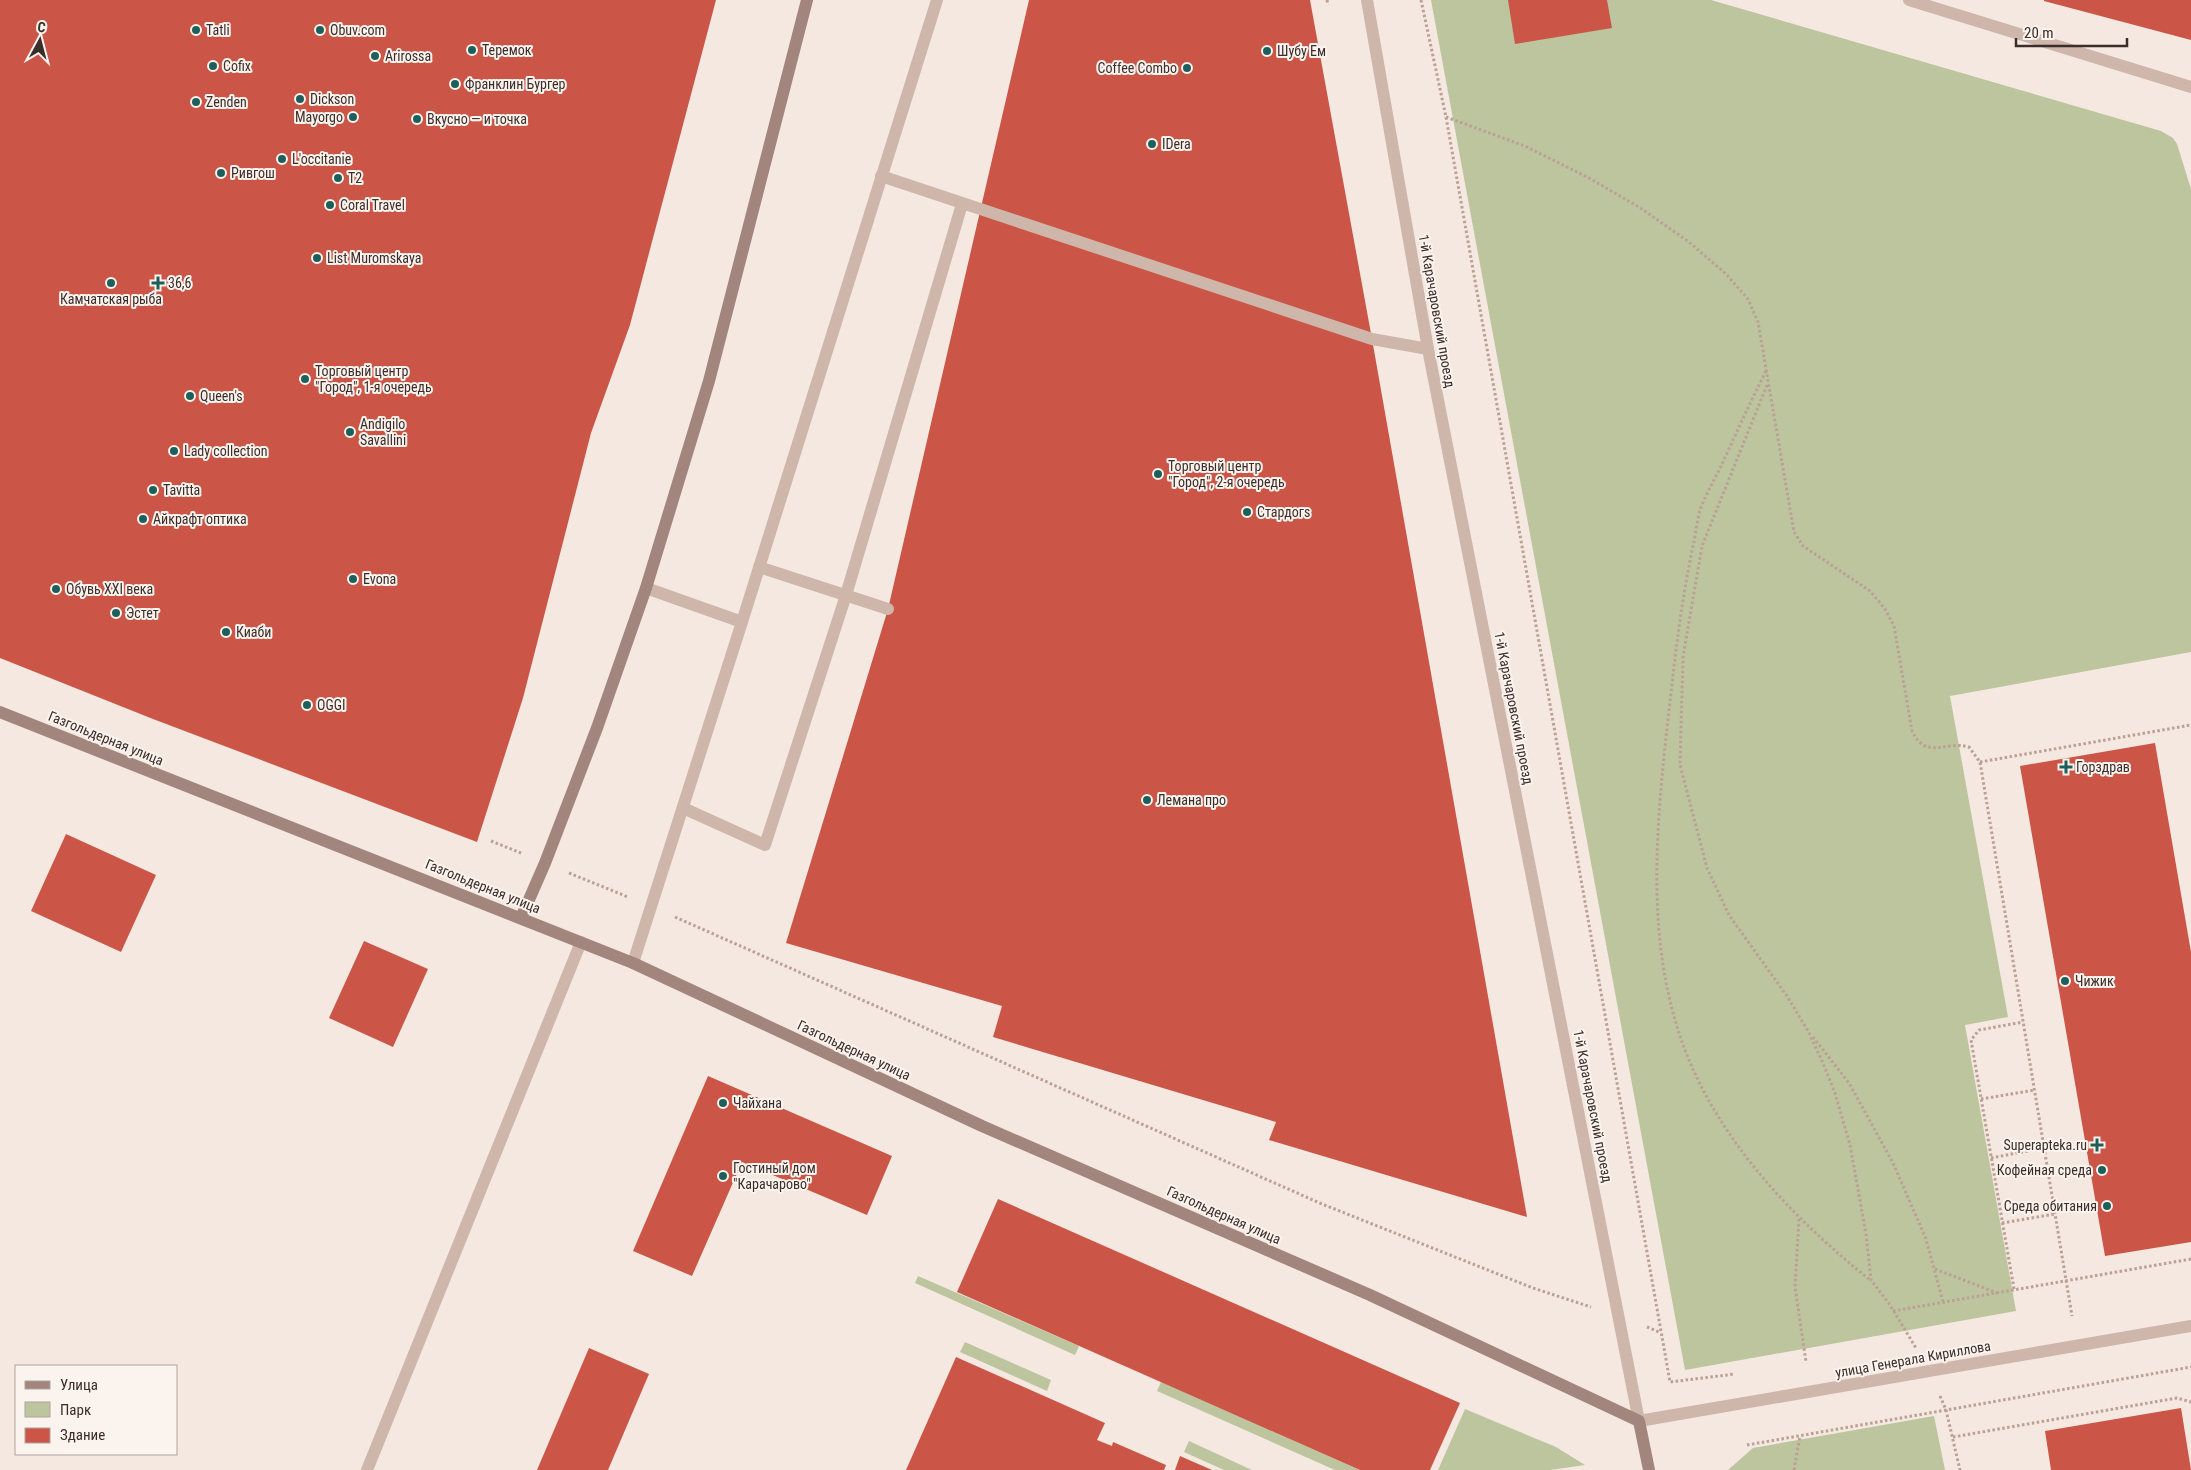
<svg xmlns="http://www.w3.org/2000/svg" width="2191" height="1470" viewBox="0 0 2191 1470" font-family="'Roboto Condensed',sans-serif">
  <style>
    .green { fill: #bdc59f }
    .building { fill: #cb5647 }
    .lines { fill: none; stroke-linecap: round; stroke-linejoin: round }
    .path { stroke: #baa095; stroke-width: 3; stroke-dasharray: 2.5 2.5; stroke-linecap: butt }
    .lane { stroke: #ceb6ab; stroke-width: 12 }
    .street { stroke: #ceb6ab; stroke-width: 12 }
    .secondary { stroke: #a2857c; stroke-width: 12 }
    .poi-dot { fill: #1d5f5b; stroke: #fbf3ed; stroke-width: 2 }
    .labels { text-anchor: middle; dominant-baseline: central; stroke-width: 4; stroke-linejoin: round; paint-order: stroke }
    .poi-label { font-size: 14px; fill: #3b2d2a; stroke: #fbf3ed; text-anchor: start }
    .street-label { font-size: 14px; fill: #3b2d2a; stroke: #fbf3ed }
  </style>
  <rect width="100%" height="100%" fill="#f4e8e0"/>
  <path class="green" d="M1431 0H1711L2161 131 2173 138 2177 144 2191 189V652L1950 696 2008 1017 1965 1025 2016 1311 1685 1370Z
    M918 1276 1079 1346 1075 1355 915 1283Z
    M965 1342 1051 1380 1047 1391 960 1352Z
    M1161 1382 1360 1470H1335L1157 1391Z
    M1465 1409 1556 1447 1585 1465 1550 1470H1438Z
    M1934 1416 1945 1470H1728L1753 1448Z
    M1189 1441 1252 1470H1224L1184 1452Z"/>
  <path class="building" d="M0 0H716L630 325 591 433 523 698 477 842 153 719 0 658Z
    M1029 0H1310L1372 339 1527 1217 1269 1140 1276 1122 993 1037 1002 1006 786 943 888 609Z
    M1508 0H1607L1612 28 1515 44Z
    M2044 0H2191V40L2044 1Z
    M2155 743 2191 952V1242L2105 1256 2020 766Z
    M66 834 156 875 121 952 31 911Z
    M364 941 428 969 393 1047 329 1018Z
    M708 1076 892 1156 867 1215 742 1162 692 1276 633 1251Z
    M998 1199 1460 1403 1430 1470H1360L957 1292Z
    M589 1348 649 1374 608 1470H537Z
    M956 1357 1105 1423 1097 1440 1112 1446 1113 1442 1166 1465 1164 1470H906Z
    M2181 1408 2191 1470H2051L2045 1431Z
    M1180 1456 1212 1470H1175Z"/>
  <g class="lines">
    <path class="path" d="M1327 0 1328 5
      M1421 0 1446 117 1670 1382 1735 1374
      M1446 117 1525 146 1589 178 1639 207 1689 242 1726 274 1748 299 1758 322 1794 532 1803 546 1870 591 1885 609 1894 626 1912 731C1927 761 1945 740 1969 747L1980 762 2072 1316
      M1766 371C1751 401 1737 431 1723 462 1716 477 1707 492 1701 507 1697 519 1696 534 1693 546 1684 589 1678 632 1673 675 1658 811 1636 957 1700 1084 1740 1163 1802 1225 1870 1280
      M1767 385 1702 546 1683 657 1680 765 1707 868 1729 915 1787 996 1808 1031 1823 1063 1835 1093 1850 1145 1866 1234 1871 1280 1890 1305 1916 1348
      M1980 762 2191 725
      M491 841 521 853
      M569 873 628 897
      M675 917 1322 1204 1533 1288 1591 1307
      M1813 1037 1849 1083 1893 1163 1926 1239 1943 1302
      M1981 1099 2035 1090
      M1991 1158 2044 1148
      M1799 1219 1795 1287 1806 1362
      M2002 1223 2055 1214
      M1935 1269 1997 1293
      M2014 1289 1971 1040 1979 1030 2023 1022
      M1893 1311 2191 1259
      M1647 1327 1659 1332
      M1940 1396 1946 1410 1960 1470
      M1953 1437 2177 1398 2191 1402
      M1747 1445 2191 1367
      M1794 1470 1800 1436"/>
    <path class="lane" d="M1909 0 2191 87
      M881 176 1372 339 1428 349
      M759 567 888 609
      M683 808 765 845 846 595 962 204
      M367 1470 581 942"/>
    <path class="street" d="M1367 0 1428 349 1639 1421 2191 1326
      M646 588 742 622
      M633 963 742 622 937 0"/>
    <path class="secondary" d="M0 712 633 963 982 1126 1370 1295 1639 1421 1649 1470
      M521 918 545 863 597 728 646 588 709 381 807 0"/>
  </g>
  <g class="poi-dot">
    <circle cx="196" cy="30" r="5"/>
    <circle cx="320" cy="30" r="5"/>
    <circle cx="472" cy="50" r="5"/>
    <circle cx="1267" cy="51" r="5"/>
    <circle cx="375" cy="56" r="5"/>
    <circle cx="213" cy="66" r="5"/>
    <circle cx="1187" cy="68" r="5"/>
    <circle cx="455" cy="84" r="5"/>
    <circle cx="300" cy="99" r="5"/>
    <circle cx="196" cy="102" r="5"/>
    <circle cx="353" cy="117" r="5"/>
    <circle cx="417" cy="119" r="5"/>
    <circle cx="1152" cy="144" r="5"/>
    <circle cx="282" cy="159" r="5"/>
    <circle cx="221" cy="173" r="5"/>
    <circle cx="338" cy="178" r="5"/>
    <circle cx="330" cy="205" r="5"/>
    <circle cx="317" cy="258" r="5"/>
    <circle cx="111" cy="283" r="5"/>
    <path d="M155.5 275.5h5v5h5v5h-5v5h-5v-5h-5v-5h5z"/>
    <circle cx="305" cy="379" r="5"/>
    <circle cx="190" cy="396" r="5"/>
    <circle cx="350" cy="432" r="5"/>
    <circle cx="174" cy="451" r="5"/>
    <circle cx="1158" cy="474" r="5"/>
    <circle cx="153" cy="490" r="5"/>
    <circle cx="1247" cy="512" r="5"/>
    <circle cx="143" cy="519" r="5"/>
    <circle cx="353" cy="579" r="5"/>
    <circle cx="56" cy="589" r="5"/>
    <circle cx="116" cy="613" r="5"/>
    <circle cx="226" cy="632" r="5"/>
    <circle cx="307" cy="705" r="5"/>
    <path d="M2063.5 759.5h5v5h5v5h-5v5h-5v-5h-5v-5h5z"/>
    <circle cx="1147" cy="800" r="5"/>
    <circle cx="2065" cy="981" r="5"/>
    <circle cx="723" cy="1103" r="5"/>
    <path d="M2094.5 1137.5h5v5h5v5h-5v5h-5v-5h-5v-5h5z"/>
    <circle cx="2102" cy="1170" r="5"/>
    <circle cx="723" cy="1176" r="5"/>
    <circle cx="2107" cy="1206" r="5"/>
  </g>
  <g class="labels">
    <g class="poi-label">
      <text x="206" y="30">Tatli</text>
      <text x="330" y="30">Obuv.com</text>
      <text x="482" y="50">Теремок</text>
      <text x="1277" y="51">Шубу Ем</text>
      <text x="385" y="56">Arirossa</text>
      <text x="223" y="66">Cofix</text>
      <text x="1177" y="68" text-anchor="end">Coffee Combo</text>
      <text x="465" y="84">Франклин Бургер</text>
      <text x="310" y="99">Dickson</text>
      <text x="206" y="102">Zenden</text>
      <text x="343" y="117" text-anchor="end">Mayorgo</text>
      <text x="427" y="119">Вкусно — и точка</text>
      <text x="1162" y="144">IDera</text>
      <text x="292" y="159">L'occitanie</text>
      <text x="231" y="173">Ривгош</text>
      <text x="348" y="178">T2</text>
      <text x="340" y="205">Coral Travel</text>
      <text x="327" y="258">List Muromskaya</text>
      <text x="168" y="283">36,6</text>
      <text x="111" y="299" text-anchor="middle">Камчатская рыба</text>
      <text x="315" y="371">Торговый центр<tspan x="315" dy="16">"Город", 1-я очередь</tspan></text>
      <text x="200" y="396">Queen's</text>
      <text x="360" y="424">Andigilo<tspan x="360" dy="16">Savallini</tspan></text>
      <text x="184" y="451">Lady collection</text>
      <text x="1168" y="466">Торговый центр<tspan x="1168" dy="16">"Город", 2-я очередь</tspan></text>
      <text x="163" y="490">Tavitta</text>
      <text x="1257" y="512">Стардогs</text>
      <text x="153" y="519">Айкрафт оптика</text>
      <text x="363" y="579">Evona</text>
      <text x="66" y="589">Обувь XXI века</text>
      <text x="126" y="613">Эстет</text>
      <text x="236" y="632">Киаби</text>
      <text x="317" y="705">OGGI</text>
      <text x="2076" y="767">Горздрав</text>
      <text x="1157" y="800">Лемана про</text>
      <text x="2075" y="981">Чижик</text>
      <text x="733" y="1103">Чайхана</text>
      <text x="2087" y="1145" text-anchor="end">Superapteka.ru</text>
      <text x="733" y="1168">Гостиный дом<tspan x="733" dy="16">"Карачарово"</tspan></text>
      <text x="2092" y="1170" text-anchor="end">Кофейная среда</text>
      <text x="2097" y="1206" text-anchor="end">Среда обитания</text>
    </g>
    <g class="street-label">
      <text transform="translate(1437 311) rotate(80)">1-й Карачаровский проезд</text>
      <text transform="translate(1514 708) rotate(79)">1-й Карачаровский проезд</text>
      <text transform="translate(106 738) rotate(22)">Газгольдерная улица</text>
      <text transform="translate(483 886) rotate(22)">Газгольдерная улица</text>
      <text transform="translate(854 1050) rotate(25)">Газгольдерная улица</text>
      <text transform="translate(1593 1106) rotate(79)">1-й Карачаровский проезд</text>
      <text transform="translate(1224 1215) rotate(24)">Газгольдерная улица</text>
      <text transform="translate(1913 1359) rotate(-10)">улица Генерала Кириллова</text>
    </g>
  </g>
  <rect x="15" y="1365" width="162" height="90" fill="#fbf3ed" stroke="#aea49f"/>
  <rect x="25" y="1381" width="25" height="8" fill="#a2857c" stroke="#aea49f"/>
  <text x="60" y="1390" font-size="15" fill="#3b2d2a">Улица</text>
  <rect x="25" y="1402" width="25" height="15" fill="#bdc59f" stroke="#aea49f"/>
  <text x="60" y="1415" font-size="15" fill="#3b2d2a">Парк</text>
  <rect x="25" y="1428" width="25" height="15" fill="#cb5647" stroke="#aea49f"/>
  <text x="60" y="1440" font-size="15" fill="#3b2d2a">Здание</text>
  <g transform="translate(40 40) rotate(7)" stroke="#fbf3ed" stroke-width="4" paint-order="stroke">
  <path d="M0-4L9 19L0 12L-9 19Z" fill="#3b2d2a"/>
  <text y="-8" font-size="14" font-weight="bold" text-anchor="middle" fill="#3b2d2a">С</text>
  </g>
  <path d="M2016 38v8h111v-8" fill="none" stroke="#3b2d2a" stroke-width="2.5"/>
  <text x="2024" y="38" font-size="15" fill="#3b2d2a" stroke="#fbf3ed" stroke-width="4" paint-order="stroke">20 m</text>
</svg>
